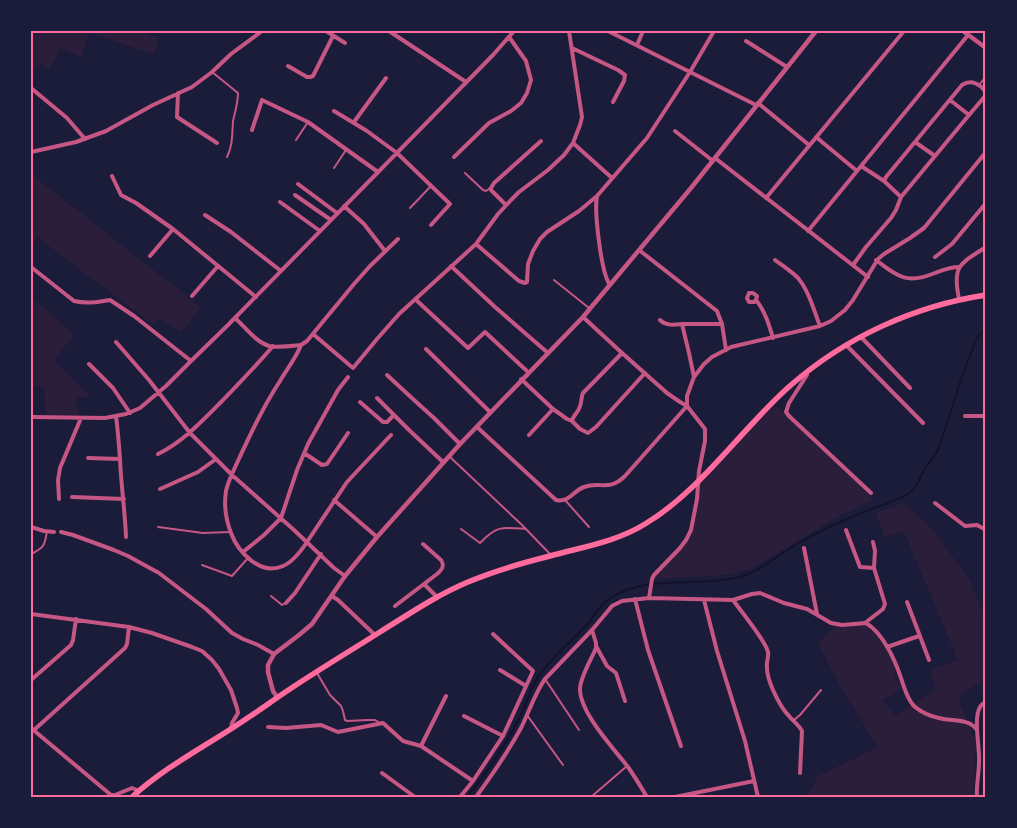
<svg xmlns="http://www.w3.org/2000/svg" width="1017" height="828" viewBox="0 0 1017 828" font-family="Roboto,sans-serif">
  <style>
    .green { fill: #2a1e3b }
    .lines { fill: none; stroke-linecap: round; stroke-linejoin: round }
    .stream { stroke: #12122b; stroke-width: 2 }
    .service { stroke: #c65784; stroke-width: 2 }
    .minor { stroke: #c65784; stroke-width: 4 }
    .tertiary { stroke: #c65784; stroke-width: 4.5 }
    .primary { stroke: #ff6b9d; stroke-width: 5.5 }
    .neatline { fill: none; stroke: #ff6b9d; stroke-width: 2 }
  </style>
  <rect width="100%" height="100%" fill="#1b1b3a"/>
  <path class="green" d="M31 31H147V34L159 38 154 55 90 32 81 57 61 48 49 69 41 64 31 74Z
    M31 174 201 307 181 332 160 318 152 324 37 237 31 251Z
    M31 298 49 312 74 335 54 361 91 396 75 398 81 418 46 417 44 387 31 386Z
    M775 405 852 476 873 500 834 519 751 569 727 575 652 579 688 536 699 485Z
    M904 503 937 534 971 583 986 621V679L963 692 959 703 969 723 976 743 974 797H806L818 776 878 747 842 690 818 643 836 626 866 624 871 629 886 647 896 666 895 676 902 689 882 700 895 716 935 689 930 670 958 660 904 532 885 537 875 513Z"/>
  <g class="lines">
    <path class="stream" d="M467 797C488 772 506 744 521 715 526 703 530 691 536 680 550 659 567 645 585 627 593 619 599 605 609 599 646 574 694 587 735 578 759 573 776 556 797 544 821 530 847 518 872 509 885 504 900 500 911 492 917 487 920 477 924 470 929 462 935 456 939 448L961 379 976 340 979 335 986 330"/>
    <path class="service" d="M212 72 238 93C238 103 235 112 233 121 232 134 233 145 227 157
      M980 84 986 76
      M296 140 308 122
      M334 168 346 150
      M465 173 483 190 486 191 490 188
      M410 208 431 186
      M554 280 589 308
      M449 456 522 525 550 554
      M565 500 589 527
      M158 527 203 533 230 532
      M461 529 480 543C497 525 503 527 526 529
      M31 554C44 548 45 545 47 531
      M202 565 232 576 248 558
      M271 596 282 605 285 603
      M317 673 330 695 341 706 343 711 345 720 347 721 368 720H375L380 723
      M545 679 579 730
      M527 715 563 765
      M794 720 800 715 821 690
      M591 797 627 766"/>
    <path class="minor" d="M326 31 345 43
      M389 31 466 82
      M608 31 756 105
      M746 41 787 67
      M637 45 643 31
      M572 48 618 70 625 75 624 81 613 102
      M288 66 307 77H310L313 76 333 36
      M31 88 67 118 85 139
      M178 93 177 117 217 143
      M758 103 809 145
      M334 111 367 131 397 153 450 204 431 225
      M969 115 986 95
      M354 122 386 78
      M252 130 262 100 308 122 378 172
      M675 131 713 161
      M816 137 857 171
      M915 142 935 156
      M573 143 612 178
      M31 152 76 142 106 131 153 105 192 87 212 72 231 54 262 31
      M454 157 489 123 511 111 521 103 527 93 531 80 526 61 509 37
      M715 158 868 277
      M861 166 884 181
      M112 176 121 195 136 203 173 229 256 297
      M298 184 337 213
      M295 195 331 220
      M597 196C594 211 601 273 610 285
      M901 197 969 115 950 100
      M766 198 904 31
      M280 202 320 231
      M506 205 491 190V188L494 183 541 141
      M344 206 364 224 385 251
      M205 215 231 232 281 271
      M808 231 968 35
      M476 244 519 281 525 283 527 282 528 264 533 251 540 239 547 232 579 211 597 196 647 138 690 72 714 31
      M639 250 717 311 722 324 726 350
      M150 256 173 229
      M935 257 952 244 986 203
      M775 260C783 266 791 271 798 278 809 291 814 311 820 326
      M876 260C899 278 908 284 935 273 943 270 950 267 959 267
      M853 265 866 247 891 218 896 210 901 197 884 181 886 177 962 85C971 79 981 84 986 93
      M451 266 495 307 548 353
      M31 267 74 301C87 304 98 302 110 300L134 316 191 361
      M192 296 218 266
      M415 299 468 348 485 332 528 372
      M959 299C952 265 960 264 986 247
      M756 300 754 302H749L747 298 749 293H753L757 296 756 300C765 311 769 325 773 338
      M583 317 622 353 667 393 680 402 687 406 705 429V441L699 471 697 499 691 530 686 540 680 548 654 575 652 579 649 598
      M235 318C245 327 256 342 269 346 279 348 291 346 301 345
      M660 320C666 326 674 325 682 324L689 353 694 377
      M682 324H722
      M313 334 353 368 377 339 399 314 476 244 498 214 511 200 519 192 548 170 564 155 573 143 580 125 582 117 569 31
      M861 337 910 388
      M116 342 149 380 190 433 232 475 294 530 334 568 345 576
      M847 346 923 423
      M426 349 490 412
      M89 364 113 388 130 413
      M387 375 414 400 434 418 460 444
      M807 375 789 403 786 412 789 416 871 493
      M521 379 553 409 567 419 572 421 580 429 588 433 596 427 645 373
      M377 398 409 430 443 462
      M360 402 383 422H387L394 415
      M116 416C118 431 119 445 120 459 121 485 125 511 126 537
      M965 416H986
      M31 417 105 418 126 414 140 408 166 386 191 361 228 325 493 55 514 31
      M572 421C573 415 579 412 580 406 582 401 581 397 583 393L622 353
      M477 427 556 500C569 503 573 491 584 487 600 481 609 492 625 476L687 406V396L694 377 704 364 712 357 731 347 820 326 831 321 845 310 853 300 878 259 884 254 910 238 924 228 986 152
      M391 435 347 482 307 542C301 551 293 562 283 566 260 576 238 552 231 533 226 520 224 504 226 491 228 481 233 472 237 463 250 435 263 407 280 381 287 369 296 358 301 345L307 341 354 284 370 266 398 239
      M529 435 553 409
      M304 453 322 465 327 464 348 433
      M158 454C184 441 203 420 223 400 240 382 257 365 273 346
      M88 458 120 459
      M160 489 198 472 216 459
      M72 497 124 499
      M59 499 58 480 60 468 81 418
      M334 500 377 537
      M935 503 965 526 977 525 986 530
      M31 527 44 531 54 532
      M846 530 860 567 874 568
      M61 532 73 535 114 550 128 556 148 567 159 573 206 609 232 633 243 639 258 645 274 654
      M804 548 817 614
      M243 552 264 535 281 518 297 470 308 444 338 390 348 377
      M424 584 437 597
      M332 596 338 600 375 635
      M635 599 648 650 681 746
      M704 600 717 651 745 741 758 797
      M733 600C740 610 766 641 768 652 769 655 767 660 767 663 766 672 769 681 773 690 777 699 782 709 789 716 793 721 799 725 802 731L800 773
      M907 602 929 660
      M286 603 295 593 321 554
      M395 606 437 574C442 570 445 566 441 560L423 544
      M31 614 129 627 152 633 192 647 202 651 212 660 219 669 231 690 237 708 238 713 232 723 231 728
      M865 623 883 609 885 604 874 568 875 551 873 542
      M592 630 596 643V648C591 660 581 676 580 688 579 712 614 749 628 767 635 777 641 787 647 797
      M596 646 607 666 616 673 625 701
      M887 647 919 636
      M500 670 526 686
      M31 680 71 645 73 640 76 619
      M464 716 503 736
      M268 727 286 728 321 725 338 732 383 723 403 741 421 746 473 781
      M31 728 111 795H115L132 788 139 791
      M34 730 125 648 127 644 129 627
      M421 746 446 696
      M382 773 415 797
      M460 797 473 781 503 736 533 671 493 634
      M476 797C492 775 508 752 521 728 529 712 535 693 545 679L592 630 612 606 622 601 649 598 733 600 752 594 760 593 784 603 807 609 831 623 842 625 866 623C883 633 895 660 901 678 904 687 907 699 914 706 925 716 939 719 953 720 960 721 967 721 972 725 974 726 976 729 977 730
      M675 797 754 781
      M977 797C976 785 979 774 979 762 980 748 973 719 980 707 981 705 984 703 986 702"/>
    <path class="tertiary" d="M963 31 986 48
      M277 697 273 691 268 672V665L274 654 299 635 312 624 345 576 377 537 460 444 583 317 691 188 816 31"/>
    <path class="primary" d="M132 797C167 765 210 744 249 717 263 708 276 698 290 689 320 669 350 651 380 632 409 614 437 595 468 582 494 571 522 563 550 556 582 547 616 542 645 524 687 499 719 459 752 424 764 411 777 397 791 385 846 337 914 306 986 295"/>
  </g>
  <rect width="1017" height="828" fill="none" stroke="#1b1b3a" stroke-width="65"/>
  <rect x="32" y="32" width="952" height="764" class="neatline"/>
</svg>
